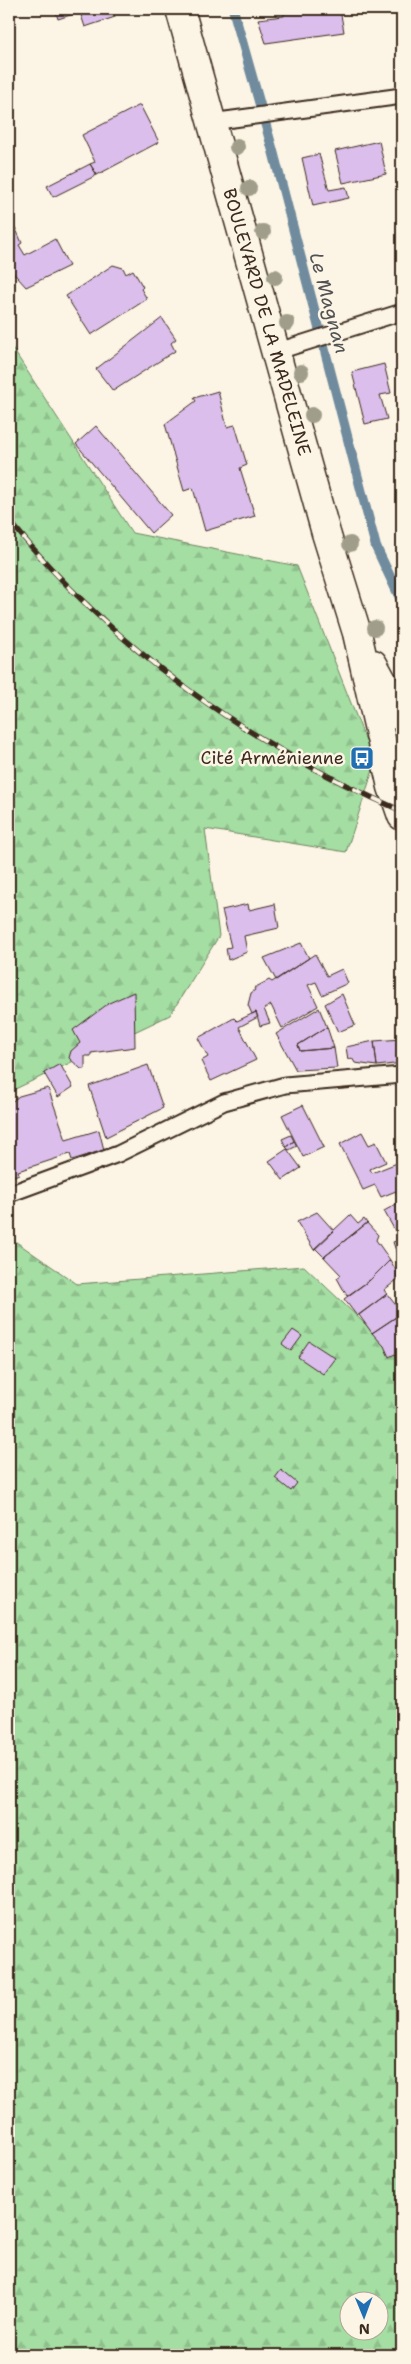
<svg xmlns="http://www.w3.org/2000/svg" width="411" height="2364" viewBox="0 0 411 2364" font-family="'Shantell Sans',sans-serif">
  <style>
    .forest { fill: url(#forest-firs); stroke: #708460; fill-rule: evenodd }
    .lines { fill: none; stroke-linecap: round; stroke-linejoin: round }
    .stream { stroke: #6f8b9d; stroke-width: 10 }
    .building { fill: #dbbeec; stroke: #3b2a1e }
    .service-casing { stroke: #3b2a1e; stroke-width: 19 }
    .tertiary-casing { stroke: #3b2a1e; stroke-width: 31 }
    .service { stroke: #fcf5e5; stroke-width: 15 }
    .tertiary { stroke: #fcf5e5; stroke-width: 28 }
    .rail-casing { stroke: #3b2a1e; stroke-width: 5.5 }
    .rail { stroke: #fcf5e5; stroke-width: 4; stroke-dasharray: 11; stroke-linecap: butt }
    .tree { fill: #a09e8a }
    .labels { text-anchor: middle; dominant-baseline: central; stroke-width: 5; stroke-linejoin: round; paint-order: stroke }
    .street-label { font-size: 18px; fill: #3b2a1e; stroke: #fcf5e5 }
    .poi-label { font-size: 18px; fill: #3b2a1e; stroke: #fcf5e5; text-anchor: end }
    .water-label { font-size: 19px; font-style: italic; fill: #515253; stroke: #fcf5e5 }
  </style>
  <defs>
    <pattern id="forest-firs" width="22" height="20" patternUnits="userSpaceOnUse" patternTransform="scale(1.25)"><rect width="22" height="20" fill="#a4dea3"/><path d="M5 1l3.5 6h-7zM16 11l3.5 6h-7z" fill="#8ebf8c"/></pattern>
  </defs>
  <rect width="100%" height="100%" fill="#fcf5e5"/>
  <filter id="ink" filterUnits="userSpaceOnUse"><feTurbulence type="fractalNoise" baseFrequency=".02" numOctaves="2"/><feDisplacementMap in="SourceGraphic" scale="10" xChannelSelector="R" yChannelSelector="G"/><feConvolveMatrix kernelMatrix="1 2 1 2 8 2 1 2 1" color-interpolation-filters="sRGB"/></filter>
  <g filter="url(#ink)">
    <path class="forest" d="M9 343 132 533 297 566 375 764 346 852 205 829 219 936 170 1015 9 1092Z
      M9 1237 77 1284 304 1266 402 1359V2355H9ZM348 2302H378V2332H348Z"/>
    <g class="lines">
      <path class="stream" d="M233 9 273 151 376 547 402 602"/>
    </g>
    <path class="building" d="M55 9H89L58 19Z
      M89 9H112L115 17 85 27 80 12Z
      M301 9 302 11 340 9 344 32 266 43 258 19 284 16V10Z
      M402 34V56L400 35Z
      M140 105 159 142 97 175 90 164 95 162 82 135Z
      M379 141 386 174 343 183 335 151Z
      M319 154 329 190 346 187 349 198 313 206 302 158Z
      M90 164 97 175 53 197 47 186Z
      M15 227 22 243 19 245 25 255 55 239 69 266 26 287 9 268V230Z
      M113 265 123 268 126 274 133 270 143 287 141 289 147 299 91 335 66 296Z
      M162 318 176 339 171 343 175 351 113 391 96 369Z
      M384 364 391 393 380 395 387 419 365 424 352 372Z
      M218 391 227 427 235 425 247 465 240 468 255 516 205 531 193 488 184 491 165 424 196 401 194 398Z
      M96 426 171 515 151 533 76 444Z
      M248 904 249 910 275 904 279 928 244 936 247 952 228 960 226 948 231 947 222 910Z
      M301 943 309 958 276 980 264 958Z
      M315 954 327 976 342 969 348 983 322 995 316 982 308 985 318 1006 282 1028 271 1005 264 1009 270 1023 260 1026 256 1012 252 1014 248 1005 251 993 255 990 254 988 269 980 272 982Z
      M134 992 135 1047 91 1053V1056H85V1069H81L69 1058 71 1051 80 1043 73 1030 109 1003Z
      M342 994 355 1025 338 1032 325 1004Z
      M319 1008 327 1027 298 1045 300 1051 334 1048 337 1068 296 1070 276 1034Z
      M256 1012 258 1017 239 1027 256 1060 211 1081 201 1061 208 1057 198 1038 234 1018 237 1021Z
      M327 1027 334 1048 300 1051 298 1045Z
      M402 1039V1063L377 1066 374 1041Z
      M374 1041 377 1066 355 1063 352 1058 348 1060 346 1047Z
      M60 1064 73 1087 58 1097 44 1073Z
      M148 1065 163 1108 106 1137 89 1086Z
      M48 1088 66 1140 99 1130 104 1150 72 1160 70 1154 18 1171 19 1174 9 1178V1104L19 1096Z
      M303 1105 324 1147 303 1157 282 1115Z
      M362 1132 369 1145 376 1142 386 1162 370 1169 372 1173 402 1161V1192L397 1194 396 1191 381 1197 375 1185 363 1190 340 1144Z
      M291 1135 294 1141 286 1147 282 1139Z
      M294 1141 297 1146 289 1150 286 1147Z
      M287 1149 301 1168 283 1180 269 1161Z
      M402 1201V1236L399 1238 384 1211Z
      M317 1212 334 1231 314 1250 297 1222Z
      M350 1215 358 1224 364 1219 367 1223 324 1257 315 1248Z
      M367 1223 378 1235 376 1240 390 1260 370 1280 347 1296 337 1278 341 1275 324 1257Z
      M402 1239V1259L399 1260 393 1242Z
      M390 1260 397 1272V1280L384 1290 387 1294 357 1316 344 1299 370 1280Z
      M387 1294 402 1313 372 1333 359 1315Z
      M402 1313V1366L395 1354 389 1357 384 1346 372 1333Z
      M293 1330 302 1336 291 1351 282 1344Z
      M309 1341 335 1358 323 1374 298 1357Z
      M281 1470 297 1483 291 1491 275 1478Z"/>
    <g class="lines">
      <g class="service-casing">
        <path id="service" d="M211 122 402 96
          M275 352 402 312
          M9 1194 118 1154 224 1102 285 1085 402 1075"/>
      </g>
      <g class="tertiary-casing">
        <path id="tertiary" d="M180 9 326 533 357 633 392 787 402 816
          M373 664 402 717"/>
      </g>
      <use href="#service" class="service"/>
      <use href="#tertiary" class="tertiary"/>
      <g class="rail-casing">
        <path id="rail" d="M9 520C112 648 251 746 402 811"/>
      </g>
      <use href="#rail" class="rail"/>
    </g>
    <g class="tree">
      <circle cx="237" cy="147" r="8"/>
      <circle cx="249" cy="188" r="8"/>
      <circle cx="263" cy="232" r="8"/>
      <circle cx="275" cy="277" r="8"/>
      <circle cx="287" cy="323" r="8"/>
      <circle cx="301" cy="372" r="8"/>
      <circle cx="312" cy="415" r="8"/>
      <circle cx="350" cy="544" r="8"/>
      <circle cx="375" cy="628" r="8"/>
    </g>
  </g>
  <defs>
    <g id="bus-square" transform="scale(1.25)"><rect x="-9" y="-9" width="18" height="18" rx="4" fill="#1f6fb2" stroke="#fcf5e5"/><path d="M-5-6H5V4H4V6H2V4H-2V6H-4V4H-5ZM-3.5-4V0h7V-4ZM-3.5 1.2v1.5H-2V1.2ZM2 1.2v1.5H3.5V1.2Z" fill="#fff"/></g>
  </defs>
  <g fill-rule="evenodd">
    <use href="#bus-square" x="362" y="758"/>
  </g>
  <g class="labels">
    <g class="street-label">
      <text transform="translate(267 322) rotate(74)">BOULEVARD DE LA MADELEINE</text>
    </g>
    <g class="poi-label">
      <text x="344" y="758">Cité Arménienne</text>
    </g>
    <g class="water-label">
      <text transform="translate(329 303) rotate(75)">Le Magnan</text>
    </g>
  </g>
  <rect width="411" height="2364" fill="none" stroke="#fcf5e5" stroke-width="30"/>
  <rect x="15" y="15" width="381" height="2334" fill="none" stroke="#3b2a1e" stroke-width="2" filter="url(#ink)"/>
  <g transform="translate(364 2316) rotate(179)"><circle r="24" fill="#fcf5e5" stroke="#afa495"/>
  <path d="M0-4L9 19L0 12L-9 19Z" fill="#1f6fb2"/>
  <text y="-8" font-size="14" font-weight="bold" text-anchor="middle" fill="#3b2a1e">N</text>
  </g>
</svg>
